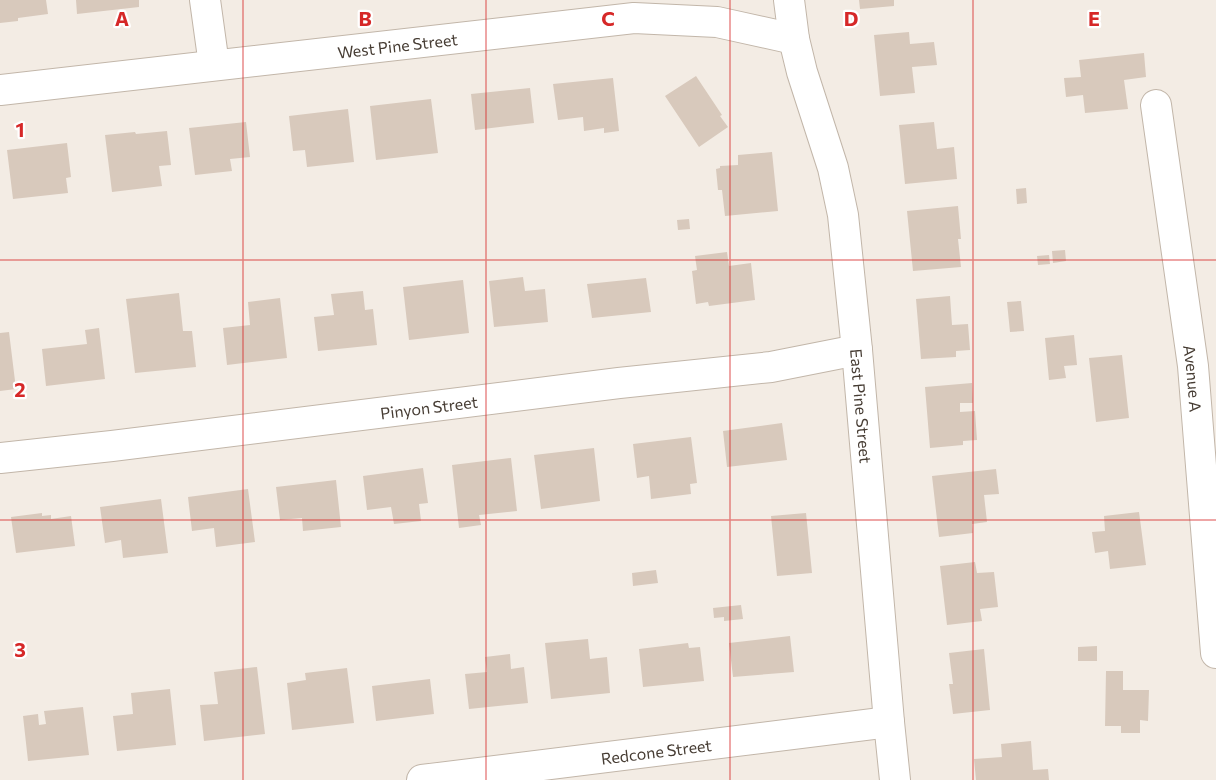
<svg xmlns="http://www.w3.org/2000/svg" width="1216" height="780" viewBox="0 0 1216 780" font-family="Commissioner,sans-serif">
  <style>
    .building { fill: #d8c9bc }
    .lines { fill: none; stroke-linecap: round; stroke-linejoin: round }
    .street-casing { stroke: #c2b6a9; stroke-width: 32 }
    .street { stroke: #fff; stroke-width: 30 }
    .grid { fill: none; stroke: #d62828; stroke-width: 1.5; stroke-opacity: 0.55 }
    .labels { text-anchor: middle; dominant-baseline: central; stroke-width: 4.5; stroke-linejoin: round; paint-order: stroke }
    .street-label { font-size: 16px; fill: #463c33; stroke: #fff }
    .grid-label { font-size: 20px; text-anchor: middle; font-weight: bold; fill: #d62828; stroke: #fff; stroke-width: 4.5; stroke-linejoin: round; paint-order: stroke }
  </style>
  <rect width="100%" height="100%" fill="#f3ece4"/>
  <path class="building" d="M0 0H46L48 14 18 18V21L0 23Z
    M76 0H139V7L77 14Z
    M859 0H894V6L860 9Z
    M909 32 910 44 934 42 937 65 912 67 915 93 880 96 874 35Z
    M1144 53 1146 77 1124 80 1128 109 1085 113 1083 95 1066 97 1064 78 1081 77 1079 60Z
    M696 76 722 115 720 116 728 127 699 147 665 96Z
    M613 78 619 131 604 133V128L584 131 583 117 558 120 553 84Z
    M530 88 534 123 475 130 471 94Z
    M431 99 438 153 376 160 370 106Z
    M348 109 354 162 307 167 305 150 293 151 289 116Z
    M246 122 250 157 230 159 232 171 195 175 189 128Z
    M934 122 937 149 954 147 957 179 905 184 899 125Z
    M167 131 171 165 159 166 162 186 112 192 105 135 135 132 136 134Z
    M67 143 71 177 66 178 68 193 13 199 7 150Z
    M772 152 778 211 725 216 722 190H718L716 169 720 168V166L738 165V155Z
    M1026 188 1027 203 1017 204 1016 189Z
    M958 206 961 239H958L961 267 913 271 907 211Z
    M689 219 690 229 678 230 677 220Z
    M1065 250 1066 261 1053 263 1052 251Z
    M727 252 729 266 751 263 755 300 709 306 708 302 696 304 692 271 697 270 695 256Z
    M1049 255 1050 264 1038 265 1037 256Z
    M523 277 525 291 545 289 548 322 494 327 489 281Z
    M646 278 651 312 592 318 587 284Z
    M463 280 469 333 409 340 403 287Z
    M363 291 365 310 373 309 377 345 318 351 314 317 334 315 331 294Z
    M179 293 183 331H192L196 367 135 373 126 299Z
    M950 296 952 325 968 324 970 350 956 351V357L921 359 916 299Z
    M280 298 287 358 227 365 223 328 250 325 248 302Z
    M1021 301 1024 331 1010 332 1007 302Z
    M99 328 105 379 46 386 42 349 87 344 85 330Z
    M9 332 16 389 0 391V333Z
    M1074 335 1077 365 1064 366 1066 378 1049 380 1045 338Z
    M1122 355 1129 418 1096 422 1089 358Z
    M972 383 973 403H960V412L975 411 977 440 963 441V445L930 448 925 387Z
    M782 423 787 460 727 467 723 431Z
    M691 437 697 483 690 484 691 494 651 499 649 476 637 478 633 444Z
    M594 448 600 501 541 509 534 455Z
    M511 458 517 511 479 515 481 525 459 528 452 465Z
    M423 468 428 503 419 504 421 521 394 524 391 507 367 510 363 476Z
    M996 469 999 494 984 495 987 522 972 524 973 533 939 537 932 476Z
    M336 480 341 527 303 531 302 518 280 520 276 487Z
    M248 489 255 542 216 547 214 528 192 531 188 497Z
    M161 499 168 553 123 558 121 540 105 543 100 507Z
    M1139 512 1146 565 1110 569 1108 551 1095 553 1092 532 1105 531 1104 516Z
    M42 513V516L51 515V519L71 516 75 546 16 553 11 517Z
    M806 513 812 573 777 576 771 516Z
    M975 562 977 573 994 572 998 607 980 609 982 621 947 625 940 566Z
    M656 570 658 583 633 586 632 573Z
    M741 605 743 619 724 621V617L714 618 713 608Z
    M790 636 794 672 733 677 729 643Z
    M588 639 590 659 607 657 610 693 551 699 545 643Z
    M688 643 689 648 700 647 704 681 643 687 639 649Z
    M1097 646V661H1078V647Z
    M984 649 990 710 953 714 949 684H953L949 653Z
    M510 654 511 669 524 667 528 703 469 709 465 674 487 672 485 657Z
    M257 667 265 734 204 741 200 705 218 704 214 672Z
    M347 668 354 723 292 730 287 683 306 680 305 673Z
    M1106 671H1123V690H1149L1148 721 1140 720V733H1121V726H1105Z
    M430 679 434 714 376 721 372 686Z
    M170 689 176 745 117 751 113 716 133 714 131 693Z
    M83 707 89 755 28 761 23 716 38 714 39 725 46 724 44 711Z
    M1031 741 1033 770 1048 769 1049 780H976L974 759 1002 757 1001 744Z"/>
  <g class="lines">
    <g class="street-casing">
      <g id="street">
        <path d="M205 0 214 65"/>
        <path id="s1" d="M789 0 794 39 802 72 833 168 843 215 857 350 889 722 895 780"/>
        <path id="s2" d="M0 90 634 18 717 22 794 39"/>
        <path id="s3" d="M1156 105 1193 366 1216 653"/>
        <path id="s4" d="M0 458 112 446 619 383 771 367 857 350"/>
        <path id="s5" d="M422 780 889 722"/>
      </g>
    </g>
    <use href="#street" class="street"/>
  </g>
  <path class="grid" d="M243 0V780M486 0V780M730 0V780M973 0V780M0 260H1216M0 520H1216"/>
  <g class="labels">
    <g class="street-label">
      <text stroke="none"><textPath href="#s2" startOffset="400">West Pine Street</textPath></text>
      <text stroke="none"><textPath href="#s3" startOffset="276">Avenue A</textPath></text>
      <text stroke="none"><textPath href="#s1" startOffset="414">East Pine Street</textPath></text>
      <text stroke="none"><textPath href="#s4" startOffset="432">Pinyon Street</textPath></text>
      <text stroke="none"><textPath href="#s5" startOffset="236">Redcone Street</textPath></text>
    </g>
  </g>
  <g class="grid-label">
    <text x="122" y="26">A</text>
    <text x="365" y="26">B</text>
    <text x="608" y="26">C</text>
    <text x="851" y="26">D</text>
    <text x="1094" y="26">E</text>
    <text x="20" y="137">1</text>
    <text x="20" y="397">2</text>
    <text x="20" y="657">3</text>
  </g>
</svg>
